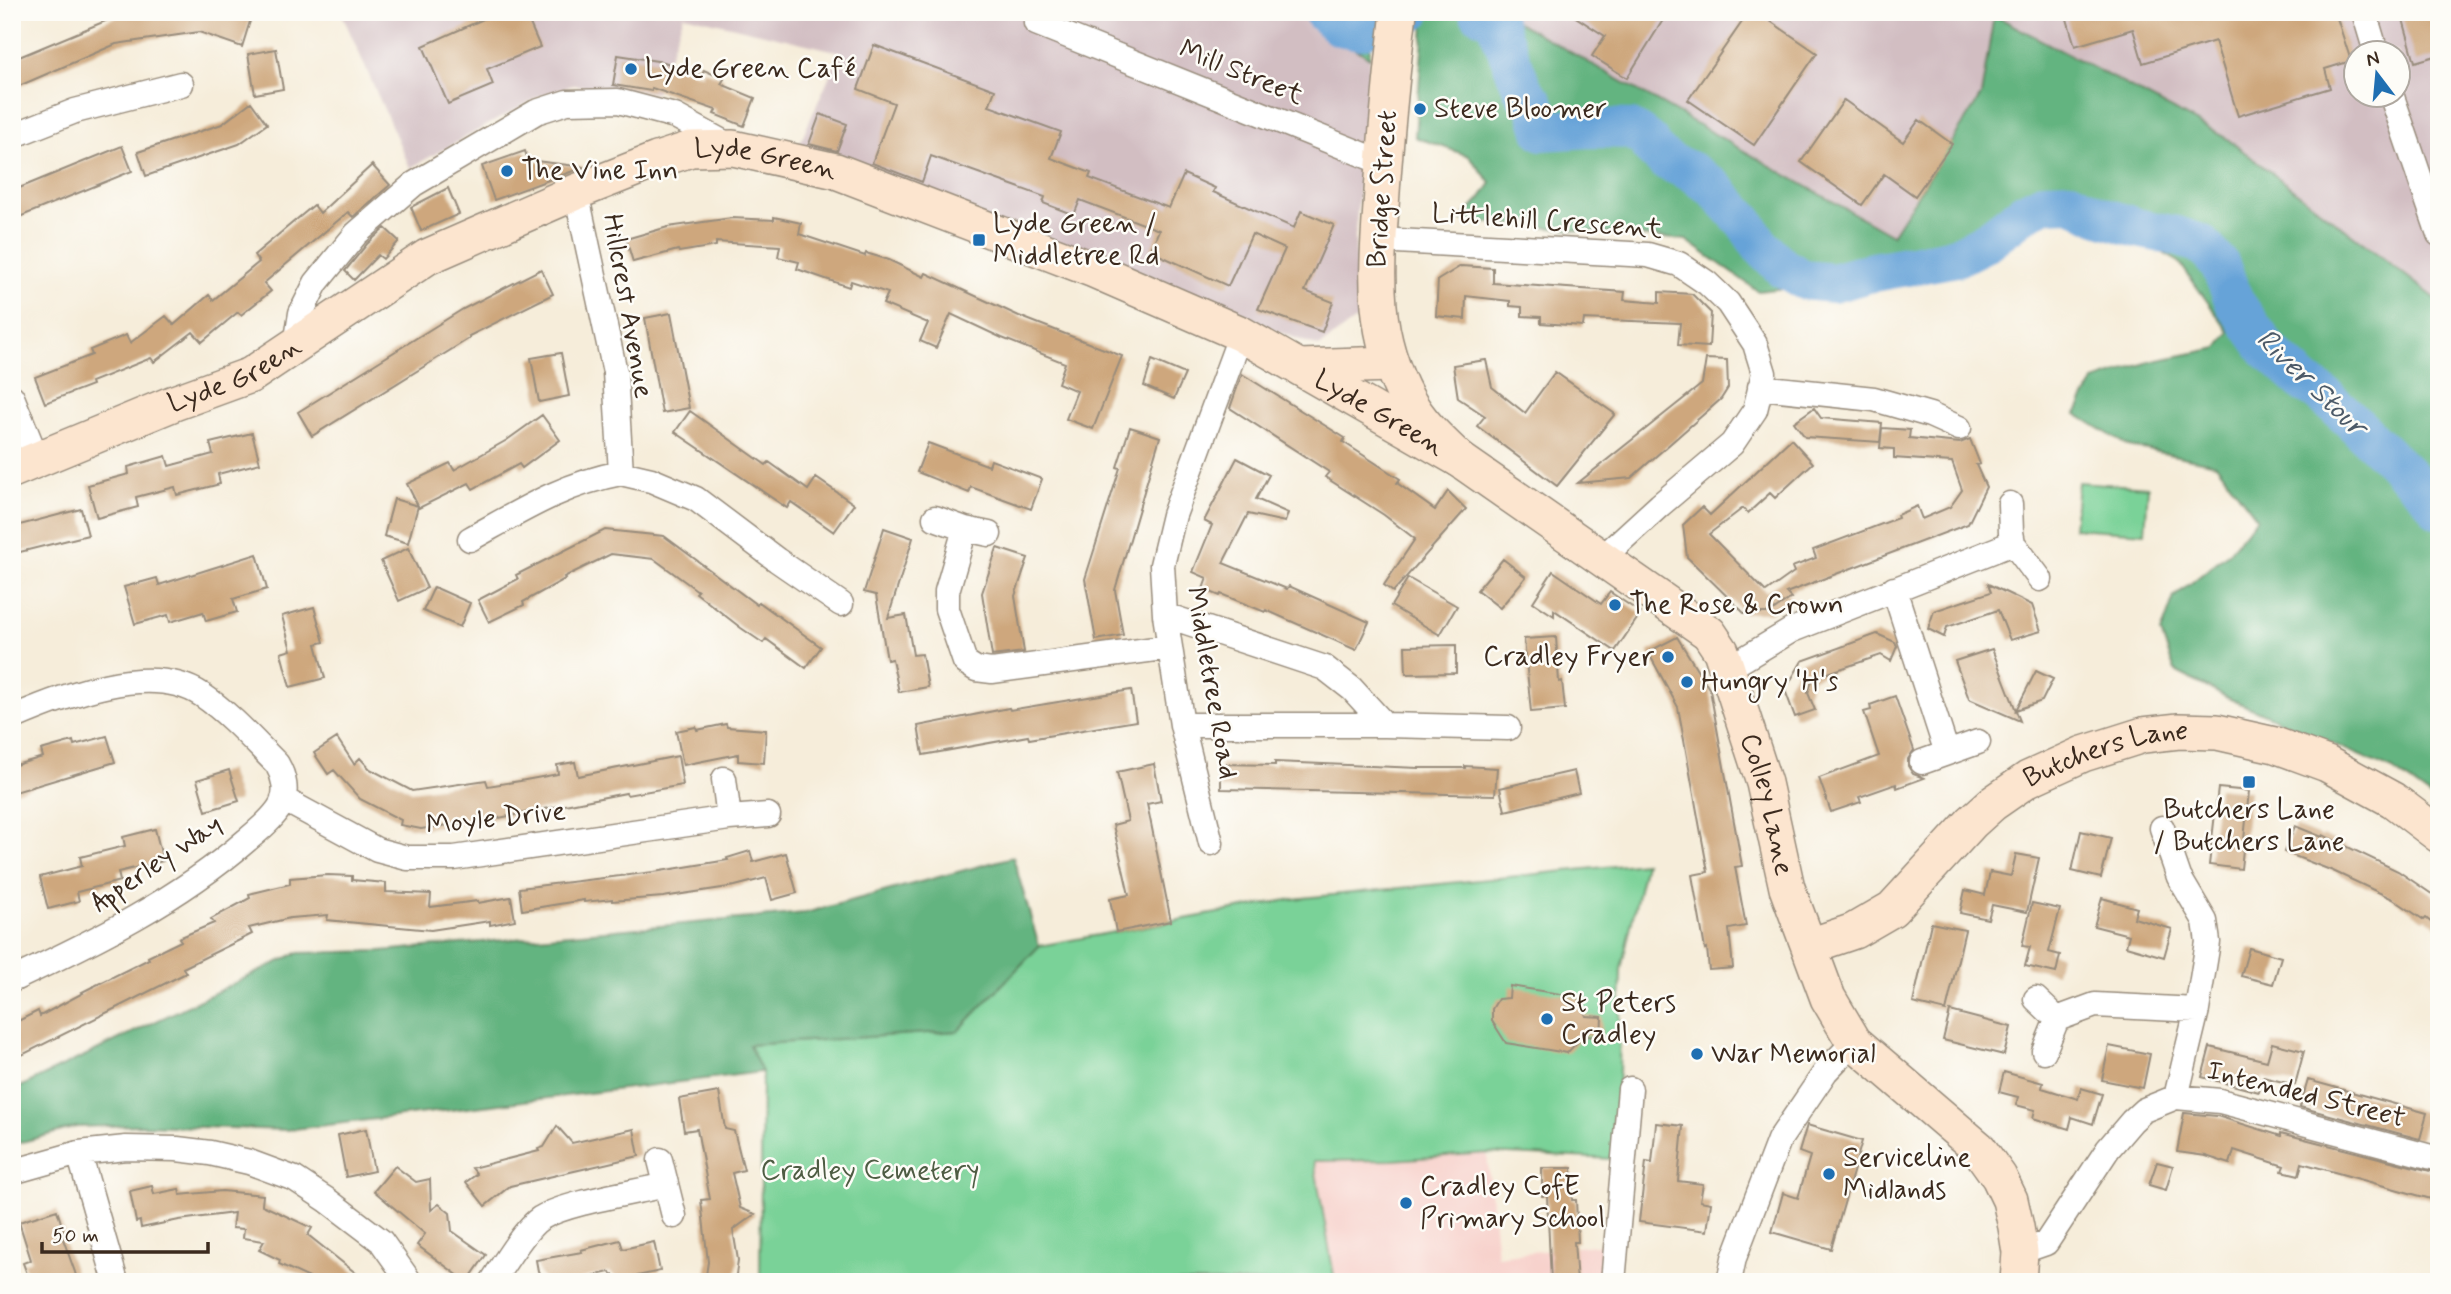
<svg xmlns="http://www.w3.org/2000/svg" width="2451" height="1294" viewBox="0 0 2451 1294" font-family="Mynerve,sans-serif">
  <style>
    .built { fill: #f7d0ca }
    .industrial { fill: #d2bec2; fill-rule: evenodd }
    .green { fill: #7ad298; stroke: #5a7e5b; stroke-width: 2 }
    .forest { fill: #63b480; stroke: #4f6f4f; stroke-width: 2 }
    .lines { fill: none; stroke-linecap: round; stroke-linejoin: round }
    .river { stroke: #66a3d8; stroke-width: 40 }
    .building { fill: #cea77d }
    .street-casing { stroke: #988c7c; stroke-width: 27 }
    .secondary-casing { stroke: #988c7c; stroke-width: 38 }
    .street { stroke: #fff; stroke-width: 24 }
    .secondary { stroke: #fce5cf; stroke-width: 35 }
    .poi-dot { fill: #1f6fb2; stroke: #fdfcf7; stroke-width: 2.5 }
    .labels { text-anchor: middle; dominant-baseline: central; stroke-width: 5; stroke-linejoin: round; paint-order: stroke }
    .poi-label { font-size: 28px; fill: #3b2a1e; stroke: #fdfcf7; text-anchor: start }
    .street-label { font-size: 28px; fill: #3b2a1e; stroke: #fdfcf7 }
    .park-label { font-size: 28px; fill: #4e5c43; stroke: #fdfcf7 }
    .water-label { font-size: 30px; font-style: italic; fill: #4c5a68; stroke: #fdfcf7 }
  </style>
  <rect width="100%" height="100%" fill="#fdfcf7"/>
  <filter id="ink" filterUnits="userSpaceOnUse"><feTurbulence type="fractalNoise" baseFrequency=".0143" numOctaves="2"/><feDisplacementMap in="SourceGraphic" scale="14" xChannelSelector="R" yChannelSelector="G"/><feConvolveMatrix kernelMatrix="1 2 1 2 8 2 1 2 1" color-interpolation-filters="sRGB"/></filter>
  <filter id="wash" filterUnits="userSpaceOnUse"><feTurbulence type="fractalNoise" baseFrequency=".00686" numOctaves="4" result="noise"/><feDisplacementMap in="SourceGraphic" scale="28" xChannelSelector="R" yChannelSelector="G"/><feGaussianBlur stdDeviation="1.57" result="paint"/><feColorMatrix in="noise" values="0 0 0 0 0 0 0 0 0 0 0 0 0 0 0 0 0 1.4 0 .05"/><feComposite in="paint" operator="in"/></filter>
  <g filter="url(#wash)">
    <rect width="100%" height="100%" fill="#f6edda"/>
    <path class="built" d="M1487 1153 1497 1256 1603 1244 1600 1282H1335L1314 1161 1393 1160Z"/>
    <path class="industrial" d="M341 12H1297L1370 58 1355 237 1358 318 1319 347 797 150 840 52 684 15 656 93 573 85 540 96 410 168Z
      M1500 12H2439V301L2226 138 1993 16 1981 96 1952 144 1915 196 1892 236ZM2356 52H2398V94H2356Z"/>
    <path class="green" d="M2078 482 2148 487 2145 533 2074 528Z
      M1645 863 1621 969 1619 1074 1613 1159 1487 1153 1393 1160 1314 1161 1335 1282H760L762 1073 748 1045 958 1031 1039 946 1293 899Z"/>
    <path class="forest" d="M1297 12H1370V58Z
      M1425 12H1500L1892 235 1981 96 1994 15 2226 138 2439 301V803L2393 770 2228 698 2175 671 2161 633 2174 597 2229 552 2257 518 2216 464 2128 446 2076 414 2094 381 2149 362 2218 348 2229 332 2179 262 2071 201 2045 202 2025 212 1984 243 1956 257 1868 273 1833 283 1758 291 1686 240 1460 220 1480 199 1491 183 1469 156 1415 137Z
      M1013 857 1039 946 958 1031 749 1045 762 1072 286 1130 141 1125 76 1127 12 1145V1091L297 953 381 951 805 913Z"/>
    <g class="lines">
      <path class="river" d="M1323 12 1339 26 1361 30 1381 19 1411 12
        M1479 12 1495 20 1524 92 1535 104 1543 131 1591 128 1631 129 1648 140 1652 148 1665 160 1692 172 1714 188 1745 222 1760 245 1782 267 1804 280 1833 283 1868 273 1956 257 1984 243 2025 212 2045 202 2071 201 2097 215 2137 228 2177 236 2201 244 2220 265 2235 303 2267 349 2306 384 2321 393 2349 418 2429 496 2439 509"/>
    </g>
    <g id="blocks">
      <path class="building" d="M145 12H233L251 18 242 47 199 32 116 44 12 89V60L115 17Z
        M499 12H525L540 47 487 69 493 85 448 104 423 46Z
        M1568 12H1668L1627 78 1592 56 1605 36Z
        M1749 12H1757L1817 53 1754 145 1688 100Z
        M2065 12H2335L2351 61 2325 69 2330 88 2238 116 2215 41 2143 63 2133 29 2075 46Z
        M2401 12H2439V55L2415 62Z
        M874 45 995 90 989 106 1061 132 1051 158 1091 173 1089 178 1169 208 1184 174 1215 188 1213 192 1294 228 1301 211 1334 225 1305 291 1333 302 1322 332 1258 309 1285 249 1252 234 1228 286 1150 251 1159 230 1080 200 1074 215 1043 203 1045 197 931 156 922 182 872 163 894 103 858 89Z
        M276 49 283 89 255 94 248 54Z
        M618 55 664 62 702 75 704 70 724 79 721 84 755 98 744 126 714 114 716 110 652 88 651 91 613 85Z
        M1844 100 1903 142 1919 120 1952 144 1915 196 1884 174 1862 205 1801 162Z
        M251 102 267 124 239 144 146 176 138 152 222 124Z
        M820 114 847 124 837 151 809 144Z
        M122 146 132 171 12 220V191Z
        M525 151 528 160 584 167 494 200 482 166Z
        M372 165 390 185 353 217 348 212 264 283 271 291 241 315 238 312 202 342 193 332 154 362 151 358 91 382 92 385 45 403 35 377 92 355 90 350 126 335 130 343 166 316 174 325 209 295 213 300 259 262 254 255 314 205 320 213Z
        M448 188 459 214 421 231 411 207Z
        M774 217 801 223 799 234 865 256 866 253 889 260 924 277 926 273 1019 316 1122 356 1093 429 1066 419 1077 391 1058 383 1065 363 1002 338 951 314 936 348 920 341 928 323 883 304 888 293 851 281 849 287 797 269 799 262 778 257 780 246 716 242V246L679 252 678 250 633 262 626 239 668 227 732 218 774 220Z
        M385 228 399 241 383 259 378 255 354 280 345 271 367 244Z
        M1461 266 1493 268V283L1625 292 1624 300 1659 303V292L1692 294 1711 313 1709 347 1678 345 1680 323 1584 319 1583 326 1541 323V317L1522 316V307L1510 306V301L1466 296 1465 319 1436 316 1438 280Z
        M541 269 553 294 469 336 470 338 312 436 298 412 463 309Z
        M671 313 689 408 662 413 645 318Z
        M561 353 569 396 539 402 531 358Z
        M1706 359 1727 360 1728 388 1721 399 1631 478 1578 483 1702 384Z
        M1152 360 1185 374 1174 399 1144 386Z
        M1486 360 1492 387 1525 413 1555 372 1615 414 1557 486 1477 426 1485 416 1458 398 1453 365Z
        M1242 374 1345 438 1343 442 1400 479 1397 483 1435 510 1448 491 1466 509 1393 592 1384 585 1415 539 1384 515 1325 477 1329 472 1230 408Z
        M1814 408 1821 418 1882 423 1880 442 1805 437 1794 422Z
        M690 411 766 465 769 462 808 490 816 478 854 504 834 532 791 502 787 508 675 432Z
        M542 415 560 440 522 468 519 464 473 489 469 483 419 508 407 484 450 463 454 470 507 440Z
        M1130 427 1160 437 1115 590 1123 635 1096 640 1085 579 1120 468 1117 467Z
        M1882 428 1910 430 1909 438 1960 443 1970 439 1980 464 1976 465 1986 487 1968 524 1786 593 1791 598 1770 613H1744L1687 557 1683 525 1702 507 1710 515 1791 439 1813 463 1775 498 1770 493 1748 513 1743 508 1709 534 1766 592 1794 572 1792 567 1816 558 1813 550 1898 518 1897 515 1917 506 1922 519 1950 507 1962 490 1952 462 1894 458V449L1880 448Z
        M252 433 260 463 218 474 220 484 177 495 175 487 136 497 138 507 97 518 88 485 129 474 128 467 166 456 169 466 213 454 210 443Z
        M928 443 989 466 991 460 1042 479 1031 509 971 487 969 493 917 472Z
        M1237 458 1269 475 1256 499 1288 513 1285 522 1248 514 1223 563 1287 589 1289 586 1369 622 1356 650 1266 610 1265 612 1221 594 1220 596 1203 589 1207 578 1193 572 1212 525 1204 521Z
        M394 499 418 506 408 543 384 536Z
        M81 509 88 535 12 554V527Z
        M884 528 913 538 888 618 906 615 913 655 922 654 928 687 899 692 892 659 887 660 876 595 864 592Z
        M605 530 664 536 757 605 759 602 821 647 806 668 766 639 763 643 741 628 696 593 698 591 654 559 611 554 564 577 565 579 523 602 524 605 489 622 478 600 518 579 516 575Z
        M408 548 427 588 399 601 381 561Z
        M997 548 1028 558 1015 596 1024 652 992 656 982 593Z
        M257 554 267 589 233 599 237 612 206 621 203 612 170 622 168 615 135 624 124 587 157 578 159 585Z
        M1503 559 1526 577 1500 608 1477 590Z
        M1553 571 1601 604 1610 592 1641 613 1615 651 1554 610V616L1533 602Z
        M1408 578 1457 606 1440 635 1391 606Z
        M1988 584 2032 605 2041 631 2010 640 1998 610 1947 627 1944 637 1928 629 1934 611 1991 592Z
        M434 587 470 603 460 627 423 611Z
        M314 607 324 642 316 644 325 678 290 687 281 653 291 650 282 616Z
        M1877 634 1895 642 1897 646 1891 661 1881 655 1813 678 1808 693 1815 710 1795 717 1785 690 1802 661Z
        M1556 637 1559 682 1562 681 1565 709 1531 712 1524 639Z
        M1677 637 1710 690 1742 866 1735 867 1746 926 1729 929 1733 968 1709 970 1707 948 1705 949 1692 875 1708 872 1678 707 1648 652Z
        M1456 645V673L1406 674 1405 646Z
        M1992 649 2020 721 1969 699 1955 661Z
        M2036 671 2053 679 2042 701 2016 710Z
        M1131 690 1136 721 1029 739 1028 736 923 755 918 726 1009 708 1010 710Z
        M1895 696 1914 750 1908 759V766L1913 774 1924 778 1897 788 1896 784 1859 797 1861 802 1831 812 1819 778 1879 756 1864 712 1871 710 1870 705Z
        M726 724 727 727 766 730 764 763 738 761V754L683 765 676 731 696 727 697 730Z
        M107 736 115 762 12 793V766L43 757 41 750 73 741 74 745Z
        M337 738 354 764 360 758 370 769 412 791 486 780 488 786 520 781 558 774 557 765 575 762 578 776 678 756 683 785 627 795 626 793 468 824V822L421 829 400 825 401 820 360 799 334 770 328 774 314 753Z
        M1275 762 1419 768H1465V766L1497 768 1495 795 1221 789V764L1275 765Z
        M1154 764 1161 801 1147 804 1171 921 1116 932 1110 899 1129 895 1113 825 1128 821 1117 772Z
        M229 770 239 801 206 811 197 780Z
        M1574 771 1579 793 1505 811 1500 788Z
        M2218 788 2249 791 2241 869 2209 865Z
        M2295 826 2322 837 2323 835 2398 871 2439 899V929L2426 918 2424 920 2393 899 2333 871 2284 852Z
        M155 829 163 861 118 872 120 881 77 892 79 901 48 909 40 877 82 866 80 857 125 846 123 837Z
        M2081 831 2111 838 2101 878 2072 871Z
        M750 851 753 862 786 853 797 893 772 900 766 878 735 886 663 897 612 901V899L584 902V900L522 910 519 888 654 872 728 860 727 858Z
        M2016 854 2039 858 2027 912 1992 905 1988 919 1960 913 1965 890 1985 895 1990 872 2011 876Z
        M328 875 352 876V880L386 883V892L431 894 430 907 478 901V903L511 897 515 920 490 925V921L431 930 327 920 328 915 290 918 249 928 252 934 183 968 186 973 12 1060V1024L38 1011 40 1016 83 993 82 992 149 959 148 957 181 941 179 938 214 923 211 919 250 898 249 894 290 884V878Z
        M2102 898 2137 908 2134 918 2172 929 2164 957 2126 946 2129 935 2094 926Z
        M2032 903 2060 909 2049 952 2060 955 2056 973 2025 966 2030 947 2022 946Z
        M1931 923 1965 930 1946 1011 1913 1003Z
        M2249 948 2281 957 2273 984 2241 976Z
        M1510 986 1579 997 1586 1016 1602 1017 1601 1039 1584 1035 1567 1053 1506 1043 1492 1021V1009L1498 999 1509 998Z
        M1950 1011 2011 1027 2004 1055 1943 1040Z
        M2272 1043 2304 1051 2295 1085 2263 1077 2259 1092 2202 1077 2210 1047 2267 1061Z
        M2109 1046 2150 1054 2143 1088 2102 1080Z
        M2004 1072 2043 1083 2042 1088 2078 1099 2081 1088 2102 1094 2093 1124 2072 1117 2069 1129 2033 1118 2035 1110 2016 1105 2018 1097 1999 1092Z
        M2308 1080 2427 1113 2420 1139 2300 1107Z
        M719 1092 725 1129 734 1131 744 1170 732 1173 740 1208 755 1214 733 1230 738 1260 735 1282H705L708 1262 701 1200 710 1199 697 1129 684 1131 679 1099Z
        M2184 1113 2217 1116 2281 1136V1133L2438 1173 2431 1199 2302 1163 2299 1175 2282 1171 2284 1166 2234 1150 2230 1164 2206 1156 2177 1152Z
        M1656 1123 1683 1126 1678 1181 1703 1184 1700 1201 1711 1203 1707 1231 1639 1222 1646 1162 1652 1163Z
        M1807 1125 1862 1141 1831 1249 1772 1232 1783 1193 1798 1198 1810 1156 1799 1152Z
        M557 1126 572 1143 634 1129 639 1156 510 1186 485 1206 466 1182 477 1174 472 1168 539 1151 538 1149 544 1147Z
        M366 1129 374 1171 346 1177 338 1135Z
        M2157 1162 2173 1166 2166 1190 2149 1185Z
        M395 1166 416 1182 430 1179 431 1210 439 1204 450 1213 452 1231 486 1255 467 1282 417 1245 425 1234 374 1191Z
        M1542 1168H1572V1200H1576L1578 1242H1574L1577 1282H1551L1547 1196H1542Z
        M152 1186 154 1194 179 1189 180 1195 222 1191 263 1195 262 1205 312 1228 308 1235 367 1282H318L279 1264 280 1260 259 1250 264 1241 243 1238 244 1229 232 1228 234 1213 179 1220 141 1228 140 1221 136 1222 130 1191Z
        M57 1210 65 1235 62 1236 76 1275 72 1277 74 1282H30L23 1263 31 1260 19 1222Z
        M620 1240 623 1249 654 1242 660 1271 620 1280 609 1272 580 1279V1282H546L538 1271 536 1260 582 1252 581 1250Z"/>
    </g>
  </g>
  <g filter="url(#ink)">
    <use href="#blocks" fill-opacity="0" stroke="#988c7c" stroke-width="2"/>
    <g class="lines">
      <g class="street-casing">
        <path id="street" d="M2364 12 2376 52
          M1036 23 1384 163
          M2391 94 2439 234
          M12 136 75 111 181 84
          M576 192 615 372 621 473 651 480 696 499 777 560 841 604
          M1379 240 1648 255 1679 264 1707 283 1728 303 1755 344 1764 373 1755 410 1732 444 1660 505 1601 559
          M296 345 301 313 316 283 356 234 414 184 536 112 567 102 618 101 675 116 730 146
          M1760 387 1874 399 1930 415 1959 428
          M12 397 37 459
          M2010 504 2011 532 2013 543
          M935 518 965 529 947 591V609L965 662 976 669 992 671 1170 647
          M965 529 989 534
          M470 539C521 511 563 484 621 473
          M1894 589 1947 753
          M1165 615 1325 668 1352 689 1385 725 1508 728
          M1727 669 1792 630 2013 543 2040 579
          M12 718C63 696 150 661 202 695 230 714 253 740 277 764 284 776 288 792 281 805 274 818 258 831 247 840 178 900 95 941 12 980
          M1182 725H1385
          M1922 762 1978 742
          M724 779 729 818
          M283 799 377 850 407 858H454L729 818 768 815
          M2162 828 2179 877 2205 921 2208 942 2197 1010 2176 1097
          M1211 843 1182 725 1165 615 1162 565 1174 515 1241 334
          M2036 999 2057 1019
          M2044 1051 2057 1019 2095 1005 2197 1010
          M79 1153 116 1282
          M660 1160 674 1216
          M12 1172 79 1153 126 1148 177 1149 210 1153 249 1162 295 1179 327 1200 381 1241 410 1282
          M2020 1252 2046 1243 2108 1149 2132 1121 2144 1110 2176 1097 2220 1101 2439 1159
          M492 1282C503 1265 525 1228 541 1218 568 1202 633 1193 666 1185
          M1613 1282 1630 1089
          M1729 1282 1734 1258 1779 1140 1826 1071 1854 1042"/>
      </g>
      <g class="secondary-casing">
        <g id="secondary">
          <path id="s1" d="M1399 12C1392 72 1386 132 1382 192 1377 268 1369 329 1407 399 1420 423 1440 441 1459 459L1709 633 1721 651 1727 669 1764 783 1787 888 1828 998 1854 1042 1979 1149 1999 1177 2010 1200 2016 1227 2020 1252 2018 1282"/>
          <path d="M1300 367 1391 364"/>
          <path id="s2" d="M12 470 174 403 251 375 427 257 576 192 657 160 691 149 733 148 836 171 1094 270 1241 334 1459 459"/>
          <path id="s3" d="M1810 946 1854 931 1892 909 1972 822 1992 804 2028 779 2083 754 2143 735 2179 731 2217 732 2275 745 2327 764 2393 800 2439 835"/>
        </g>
      </g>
      <use href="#street" class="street"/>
      <use href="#secondary" class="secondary"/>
    </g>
  </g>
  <g class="poi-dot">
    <circle cx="631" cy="69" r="7"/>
    <circle cx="1420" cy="109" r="7"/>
    <circle cx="507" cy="171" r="7"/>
    <rect x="972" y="233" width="14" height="14" rx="3.5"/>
    <circle cx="1615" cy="605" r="7"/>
    <circle cx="1668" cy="657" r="7"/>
    <circle cx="1687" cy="682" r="7"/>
    <rect x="2242" y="775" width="14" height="14" rx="3.5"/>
    <circle cx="1547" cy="1019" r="7"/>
    <circle cx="1697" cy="1054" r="7"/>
    <circle cx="1829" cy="1174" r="7"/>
    <circle cx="1406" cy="1203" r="7"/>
  </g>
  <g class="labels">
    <g class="poi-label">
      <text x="645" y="69">Lyde Green Café</text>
      <text x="1434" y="109">Steve Bloomer</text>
      <text x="521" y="171">The Vine Inn</text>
      <text x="993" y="224">Lyde Green /<tspan x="993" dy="32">Middletree Rd</tspan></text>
      <text x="1629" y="605">The Rose &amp; Crown</text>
      <text x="1654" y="657" text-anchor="end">Cradley Fryer</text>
      <text x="1701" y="682">Hungry 'H's</text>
      <text x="2249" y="810" text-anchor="middle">Butchers Lane<tspan x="2249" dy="32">/ Butchers Lane</tspan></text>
      <text x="1561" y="1003">St Peters<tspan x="1561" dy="32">Cradley</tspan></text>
      <text x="1711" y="1054">War Memorial</text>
      <text x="1843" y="1158">Serviceline<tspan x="1843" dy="32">Midlands</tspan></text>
      <text x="1420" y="1187">Cradley CofE<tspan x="1420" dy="32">Primary School</tspan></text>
    </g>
    <g class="street-label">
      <text transform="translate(1241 73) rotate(22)">Mill Street</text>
      <text stroke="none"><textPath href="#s2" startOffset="830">Lyde Green</textPath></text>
      <text transform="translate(1383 189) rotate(-86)">Bridge Street</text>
      <text transform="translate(1547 222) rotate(4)">Littlehill Crescent</text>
      <text transform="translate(627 306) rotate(80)">Hillcrest Avenue</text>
      <text stroke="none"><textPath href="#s2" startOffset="242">Lyde Green</textPath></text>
      <text stroke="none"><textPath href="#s2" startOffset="1498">Lyde Green</textPath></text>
      <text transform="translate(1211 683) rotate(80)">Middletree Road</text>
      <text stroke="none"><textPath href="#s3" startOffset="362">Butchers Lane</textPath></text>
      <text stroke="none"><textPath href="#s1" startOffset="959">Colley Lane</textPath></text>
      <text transform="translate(496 819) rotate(-6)">Moyle Drive</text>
      <text transform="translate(157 864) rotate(-34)">Apperley Way</text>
      <text transform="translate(2306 1095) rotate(14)">Intended Street</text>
    </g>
    <g class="park-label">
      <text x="870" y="1171">Cradley Cemetery</text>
    </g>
    <g class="water-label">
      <text transform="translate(2311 383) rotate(44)">River Stour</text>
    </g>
  </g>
  <rect width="2451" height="1294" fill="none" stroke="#fdfcf7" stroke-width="42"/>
  <g transform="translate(2377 74) rotate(344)"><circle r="33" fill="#fdfcf7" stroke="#afa8a0" stroke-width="2"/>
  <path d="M0-5L12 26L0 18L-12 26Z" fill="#1f6fb2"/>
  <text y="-10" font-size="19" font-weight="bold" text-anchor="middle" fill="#3b2a1e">N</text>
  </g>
  <path d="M42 1242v10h166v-10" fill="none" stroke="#3b2a1e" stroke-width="3.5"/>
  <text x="52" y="1242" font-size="21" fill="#3b2a1e" stroke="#fdfcf7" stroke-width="5" paint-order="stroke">50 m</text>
</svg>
